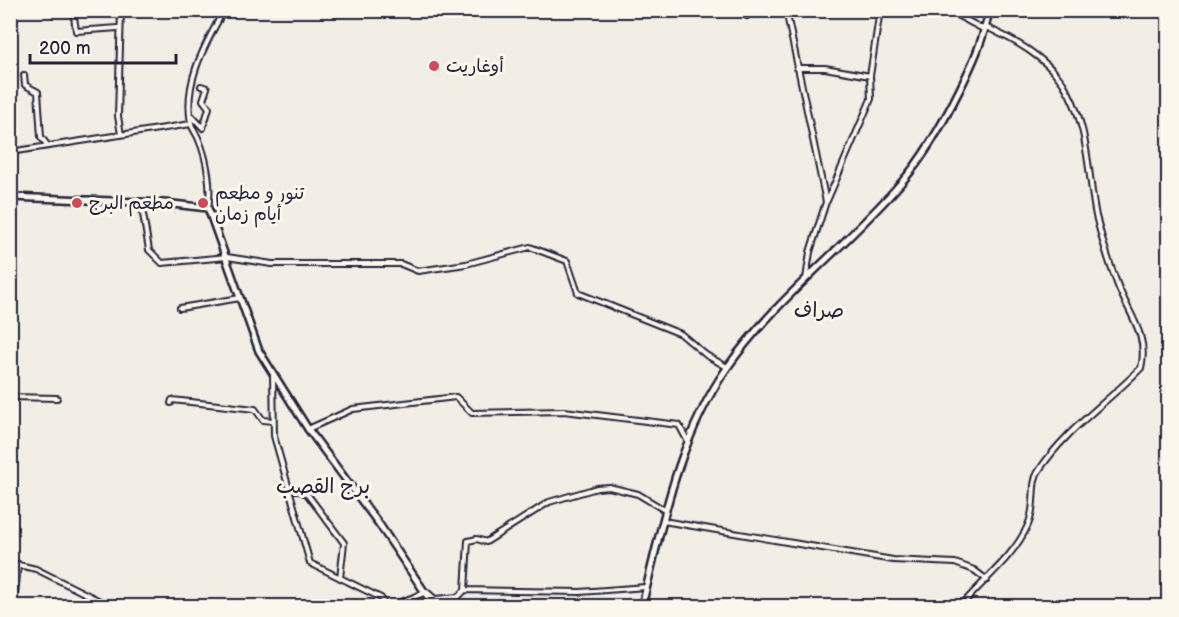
<svg xmlns="http://www.w3.org/2000/svg" width="1179" height="617" viewBox="0 0 1179 617" font-family="'Balsamiq Sans','Playpen Sans Arabic',sans-serif">
  <style>
    .lines { fill: none; stroke-linecap: round; stroke-linejoin: round }
    .minor-casing { stroke: #22223b; stroke-width: 8 }
    .secondary-casing { stroke: #22223b; stroke-width: 10 }
    .minor { stroke: #fbf7ec; stroke-width: 4 }
    .secondary { stroke: #fbf7ec; stroke-width: 5 }
    .poi-dot { fill: #d1495b; stroke: #fbf7ec; stroke-width: 2 }
    .labels { text-anchor: middle; dominant-baseline: central; stroke-width: 6; stroke-linejoin: round; paint-order: stroke }
    .poi-label { font-size: 18px; fill: #22223b; stroke: #fbf7ec; text-anchor: start }
    .quarter-label { font-size: 21px; fill: #22223b; stroke: #fbf7ec }
  </style>
  <rect width="100%" height="100%" fill="#f2eee5"/>
  <filter id="ink" filterUnits="userSpaceOnUse"><feTurbulence type="fractalNoise" baseFrequency=".0167" numOctaves="2"/><feDisplacementMap in="SourceGraphic" scale="12" xChannelSelector="R" yChannelSelector="G"/><feConvolveMatrix kernelMatrix="1 2 1 2 8 2 1 2 1" color-interpolation-filters="sRGB"/></filter>
  <g filter="url(#ink)">
    <g class="lines">
      <g class="minor-casing">
        <path id="minor" d="M73 10 76 31 118 28
          M121 10 118 116 121 135
          M743 10 747 16
          M786 10 826 202 810 252 806 279
          M947 10 985 30
          M797 68H825L870 76
          M24 75 25 85 38 92 41 137 48 146
          M192 116 203 128 209 108 203 100 207 88 201 86
          M10 152 191 124
          M827 201 871 99 870 76 880 10
          M141 202 149 250 162 263 227 257 272 264H401L418 271 466 264 530 247 567 261 578 293 681 334 706 355 727 367
          M208 208C212 188 207 159 199 140 197 134 192 129 191 123 183 82 205 45 224 10
          M180 308 240 298
          M273 375 274 436 310 563 381 598 385 606
          M10 397 57 398
          M171 403 172 400 255 409 263 420 273 421
          M308 429 353 409 456 397 472 413 564 411 679 425 687 440
          M292 488 307 494 344 543 340 578
          M663 521 893 560 955 563 974 570 987 580
          M10 563 36 569 110 606
          M465 590 468 541 477 539 486 542 549 502 597 488 609 487 638 494 666 511
          M14 606 18 564
          M390 606 427 592 435 599 458 597 465 590 580 592 646 587
          M961 606C983 580 1014 557 1028 525 1037 505 1030 485 1038 472 1065 430 1107 403 1141 368 1149 336 1129 314 1118 286 1109 263 1102 240 1096 216 1087 171 1089 123 1063 83 1044 56 1016 41 986 27"/>
      </g>
      <g class="secondary-casing">
        <path id="secondary" d="M10 197 164 203 208 208 259 351 308 429 379 524 434 606
          M642 606C662 525 678 438 727 368 775 299 846 247 901 183 925 156 943 123 959 91 972 65 984 39 989 10"/>
      </g>
      <use href="#minor" class="minor"/>
      <use href="#secondary" class="secondary"/>
    </g>
  </g>
  <g class="poi-dot">
    <circle cx="434" cy="66" r="6"/>
    <circle cx="77" cy="203" r="6"/>
    <circle cx="203" cy="203" r="6"/>
  </g>
  <g class="labels">
    <g class="poi-label">
      <text x="446" y="66">أوغاريت</text>
      <text x="215" y="193">تنور و مطعم<tspan x="215" dy="21">أيام زمان</tspan></text>
      <text x="89" y="203">مطعم البرج</text>
    </g>
    <g class="quarter-label">
      <text x="819" y="310">صراف</text>
      <text x="323" y="486">برج القصب</text>
    </g>
  </g>
  <rect width="1179" height="617" fill="none" stroke="#fbf7ec" stroke-width="36"/>
  <rect x="18" y="18" width="1143" height="581" fill="none" stroke="#22223b" stroke-width="2" filter="url(#ink)"/>
  <path d="M30 54v9h146v-9" fill="none" stroke="#22223b" stroke-width="3"/>
  <text x="39" y="54" font-size="18" fill="#22223b" stroke="#fbf7ec" stroke-width="4.5" paint-order="stroke">200 m</text>
</svg>
